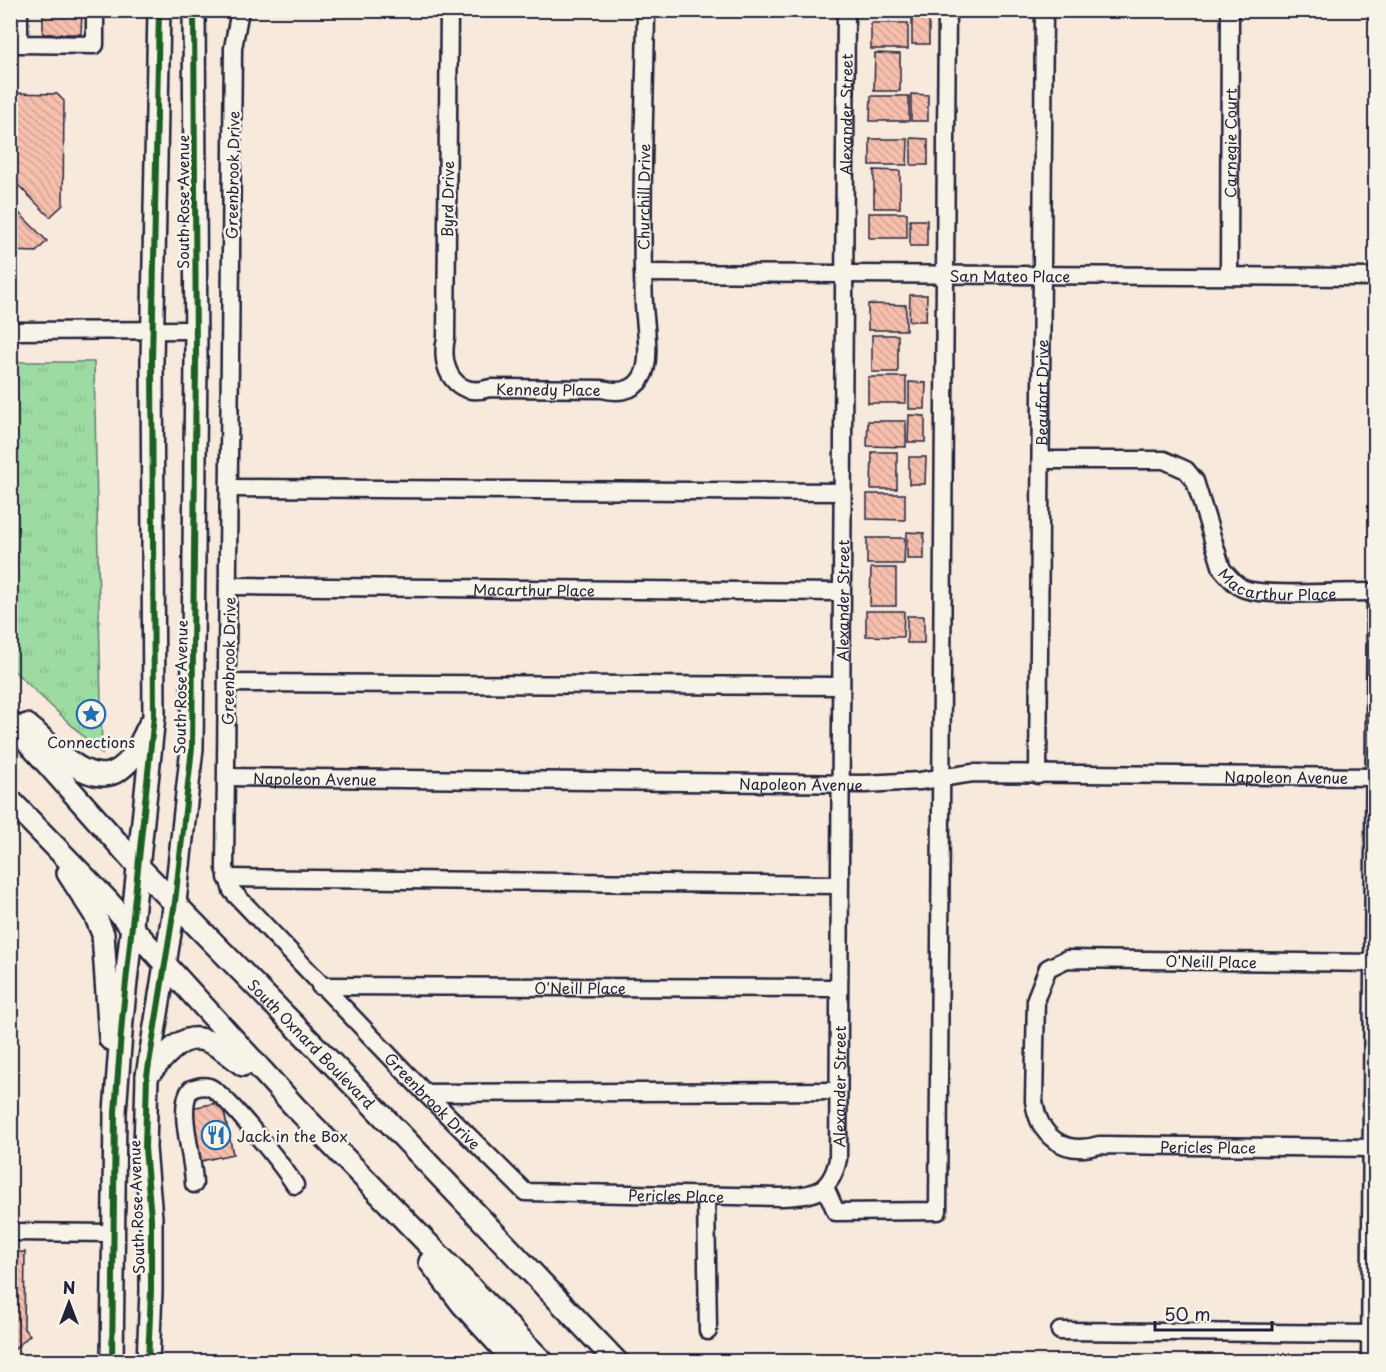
<svg xmlns="http://www.w3.org/2000/svg" width="1386" height="1372" viewBox="0 0 1386 1372" font-family="'Playpen Sans',sans-serif">
  <style>
    .park { fill: url(#park-tufts); stroke: #607e6f; stroke-width: 1.5 }
    .building { fill: url(#building-back-hatch); stroke: #22223b; stroke-width: 1.5 }
    .lines { fill: none; stroke-linecap: round; stroke-linejoin: round }
    .minor-casing { stroke: #22223b; stroke-width: 21 }
    .major-casing { stroke: #22223b; stroke-width: 26 }
    .minor { stroke: #f7f3e8; stroke-width: 16 }
    .major { stroke: #f7f3e8; stroke-width: 21 }
    .cycleway-casing { stroke: #f7f3e8; stroke-width: 10 }
    .cycleway { stroke: #1b5e20; stroke-width: 6 }
    .labels { text-anchor: middle; dominant-baseline: central; stroke-width: 5; stroke-linejoin: round; paint-order: stroke }
    .street-label { font-size: 15px; fill: #22223b; stroke: #f7f3e8 }
    .poi-label { font-size: 15px; fill: #22223b; stroke: #f7f3e8 }
  </style>
  <defs>
    <pattern id="park-tufts" width="24" height="20" patternUnits="userSpaceOnUse" patternTransform="scale(1.5)"><rect width="24" height="20" fill="#9ddba3"/><path d="M3 7l-1-3M5 7V3M7 7l1-3M15 17l-1-3M17 17v-4M19 17l1-3" fill="none" stroke="#87bc8d"/></pattern>
    <pattern id="building-back-hatch" width="6" height="6" patternUnits="userSpaceOnUse" patternTransform="scale(1.5)"><rect width="6" height="6" fill="#f7bfad"/><path d="M-1 5l2 2M0 0l6 6M5-1l2 2" fill="none" stroke="#d3a496"/></pattern>
  </defs>
  <rect width="100%" height="100%" fill="#f7e9dc"/>
  <filter id="ink" filterUnits="userSpaceOnUse"><feTurbulence type="fractalNoise" baseFrequency=".0167" numOctaves="2"/><feDisplacementMap in="SourceGraphic" scale="12" xChannelSelector="R" yChannelSelector="G"/><feConvolveMatrix kernelMatrix="1 2 1 2 8 2 1 2 1" color-interpolation-filters="sRGB"/></filter>
  <g filter="url(#ink)">
    <path class="park" d="M10 362H94L102 754 11 668Z"/>
    <path class="building" d="M43 10H82L81 34H43Z
      M912 17H929V44H912Z
      M871 23H908V49H871Z
      M875 53 900 54V91H874Z
      M10 93 57 94 64 101 63 205 50 217 10 177Z
      M911 94 928 95V121H911Z
      M871 96H909V121H870Z
      M911 138 928 139V165H911Z
      M870 139H908L907 165H870Z
      M874 170 900 171V208H874Z
      M10 204 47 241 36 252 10 251Z
      M869 213H907V238H869Z
      M910 220H927V246H910Z
      M910 295H927L926 321H909Z
      M868 304 906 305V330H868Z
      M872 335H898V372H872Z
      M868 377H906V403H868Z
      M909 382 926 383 925 409H909Z
      M909 415 925 416V442H908Z
      M868 421H906V447L867 446Z
      M872 452H897V489H871Z
      M909 457H926L925 484H909Z
      M867 494H905V520L867 519Z
      M907 532 924 533V559H907Z
      M867 538H905L904 564H867Z
      M871 568H896V606H870Z
      M866 611H904L903 637 866 636Z
      M907 616H924V643H907Z
      M222 1102 233 1154 201 1161 191 1108Z
      M10 1252H25L24 1329 30 1335 15 1349 10 1345Z"/>
    <g class="lines">
      <g class="minor-casing">
        <g id="minor">
          <path d="M19 10V44L95 45V10"/>
          <path id="s1" d="M240 10 233 48 225 868 232 891 425 1093 525 1192 781 1197C813 1196 831 1193 838 1159L846 10"/>
          <path id="s2" d="M449 10 446 338C439 369 456 399 490 388L602 389C616 393 634 392 642 377 652 361 645 325 644 305 640 207 645 108 646 10"/>
          <path id="s3" d="M644 273 1376 277"/>
          <path id="s4" d="M1229 275 1230 10"/>
          <path d="M10 331 194 330"/>
          <path id="s5" d="M1041 460H1164L1186 470 1195 481 1222 569C1228 576 1233 583 1242 588 1261 598 1348 591 1375 592"/>
          <path d="M229 488 841 492"/>
          <path id="s6" d="M228 586 840 592"/>
          <path d="M227 683 839 686"/>
          <path id="s7" d="M1038 775 1044 10"/>
          <path id="s8" d="M227 777 865 784 920 781 973 773 1376 777"/>
          <path d="M227 878 838 885"/>
          <path id="s9" d="M1376 963 1067 959 1048 968 1036 998 1034 1101C1039 1136 1063 1156 1099 1145L1376 1148"/>
          <path id="s10" d="M320 986 837 988"/>
          <path d="M425 1093 838 1091"/>
          <path d="M194 1184C194 1158 176 1107 191 1089 197 1087 202 1085 209 1087 226 1093 284 1168 295 1185"/>
          <path d="M825 1187 836 1212 938 1211 947 10"/>
          <path d="M706 1196 708 1331"/>
          <path d="M10 1232 113 1233"/>
          <path d="M1060 1331 1376 1334"/>
          <path d="M1370 1362 1376 591"/>
        </g>
      </g>
      <g class="major-casing">
        <g id="major">
          <path id="s11" d="M10 722 139 867 362 1094 617 1362"/>
          <path d="M27 725C53 746 93 797 126 764 137 754 143 737 150 724"/>
          <path d="M10 800 106 899 295 1107 543 1362"/>
          <path d="M68 873 95 915 103 934 110 1039"/>
          <path d="M147 1076C185 1031 196 1026 243 1065"/>
          <path d="M430 1262 463 1305 515 1362"/>
          <path d="M112 1362 115 1112 122 1020 154 716 152 361 159 10"/>
          <path d="M148 1362 151 1291V1218L145 1148 147 1076 175 902 192 748 196 361 194 10"/>
        </g>
      </g>
      <use href="#minor" class="minor"/>
      <use href="#major" class="major"/>
      <g class="cycleway-casing">
        <path id="cycleway" d="M112 1362 115 1112 122 1020 154 716 152 361 159 10
          M148 1362 151 1291V1218L145 1148 147 1076 175 902 192 748 196 361 194 10"/>
      </g>
      <use href="#cycleway" class="cycleway"/>
    </g>
  </g>
  <defs>
    <g id="sight-ring" transform="scale(1.5)"><circle r="9.5" fill="#f7f3e8" stroke="#1f6fb2" stroke-width="1.5"/><path d="M0-6L1.8-2.2L6-1.7L2.9 1.2L3.7 5.4L0 3.3L-3.7 5.4L-2.9 1.2L-6-1.7L-1.8-2.2Z" fill="#1f6fb2"/></g>
    <g id="restaurant-ring" transform="scale(1.5)"><circle r="9.5" fill="#f7f3e8" stroke="#1f6fb2" stroke-width="1.5"/><path d="M-5-6h1v4h1v-4h1v4h1v-4h1v5L-1.5 .5V6h-2V.5L-5-1ZM5-6V6H3V1.5H1.5Q1.5-4 5-6Z" fill="#1f6fb2"/></g>
  </defs>
  <g fill-rule="evenodd">
    <use href="#sight-ring" x="91" y="714"/>
    <use href="#restaurant-ring" x="216" y="1135"/>
  </g>
  <g class="labels">
    <g class="street-label">
      <text stroke="none"><textPath href="#s1" startOffset="2680">Alexander Street</textPath></text>
      <text stroke="none"><textPath href="#s4" startOffset="132">Carnegie Court</textPath></text>
      <text transform="translate(232 175) rotate(-89)">Greenbrook Drive</text>
      <text stroke="none"><textPath href="#s2" startOffset="750">Churchill Drive</textPath></text>
      <text transform="translate(447 199) rotate(-89)">Byrd Drive</text>
      <text transform="translate(182 202) rotate(-90)">South Rose Avenue</text>
      <text stroke="none"><textPath href="#s3" startOffset="366">San Mateo Place</textPath></text>
      <text stroke="none"><textPath href="#s2" startOffset="470">Kennedy Place</textPath></text>
      <text stroke="none"><textPath href="#s7" startOffset="382">Beaufort Drive</textPath></text>
      <text stroke="none"><textPath href="#s5" startOffset="315">Macarthur Place</textPath></text>
      <text stroke="none"><textPath href="#s6" startOffset="306">Macarthur Place</textPath></text>
      <text stroke="none"><textPath href="#s1" startOffset="2194">Alexander Street</textPath></text>
      <text transform="translate(228 661) rotate(-89)">Greenbrook Drive</text>
      <text transform="translate(180 687) rotate(-89)">South Rose Avenue</text>
      <text stroke="none"><textPath href="#s8" startOffset="1060">Napoleon Avenue</textPath></text>
      <text stroke="none"><textPath href="#s8" startOffset="88">Napoleon Avenue</textPath></text>
      <text stroke="none"><textPath href="#s8" startOffset="574">Napoleon Avenue</textPath></text>
      <text transform="translate(1211 961) rotate(1)">O'Neill Place</text>
      <text stroke="none"><textPath href="#s10" startOffset="260">O'Neill Place</textPath></text>
      <text stroke="none"><textPath href="#s11" startOffset="441">South Oxnard Boulevard</textPath></text>
      <text stroke="none"><textPath href="#s1" startOffset="1708">Alexander Street</textPath></text>
      <text stroke="none"><textPath href="#s1" startOffset="1173">Greenbrook Drive</textPath></text>
      <text stroke="none"><textPath href="#s9" startOffset="666">Pericles Place</textPath></text>
      <text stroke="none"><textPath href="#s1" startOffset="1454">Pericles Place</textPath></text>
      <text transform="translate(136 1207) rotate(-92)">South Rose Avenue</text>
    </g>
    <g class="poi-label">
      <text x="91" y="741">Connections</text>
      <text x="237" y="1135" text-anchor="start">Jack in the Box</text>
    </g>
  </g>
  <rect width="1386" height="1372" fill="none" stroke="#f7f3e8" stroke-width="36"/>
  <rect x="18" y="18" width="1350" height="1336" fill="none" stroke="#22223b" stroke-width="2" filter="url(#ink)"/>
  <g transform="translate(69 1303)" stroke="#f7f3e8" stroke-width="4.5" paint-order="stroke">
  <path d="M0-4.5L10 22L0 15L-10 22Z" fill="#22223b"/>
  <text y="-9" font-size="16" font-weight="bold" text-anchor="middle" fill="#22223b">N</text>
  </g>
  <path d="M1155 1321v9h117v-9" fill="none" stroke="#22223b" stroke-width="3"/>
  <text x="1164" y="1321" font-size="18" fill="#22223b" stroke="#f7f3e8" stroke-width="4.5" paint-order="stroke">50 m</text>
</svg>
